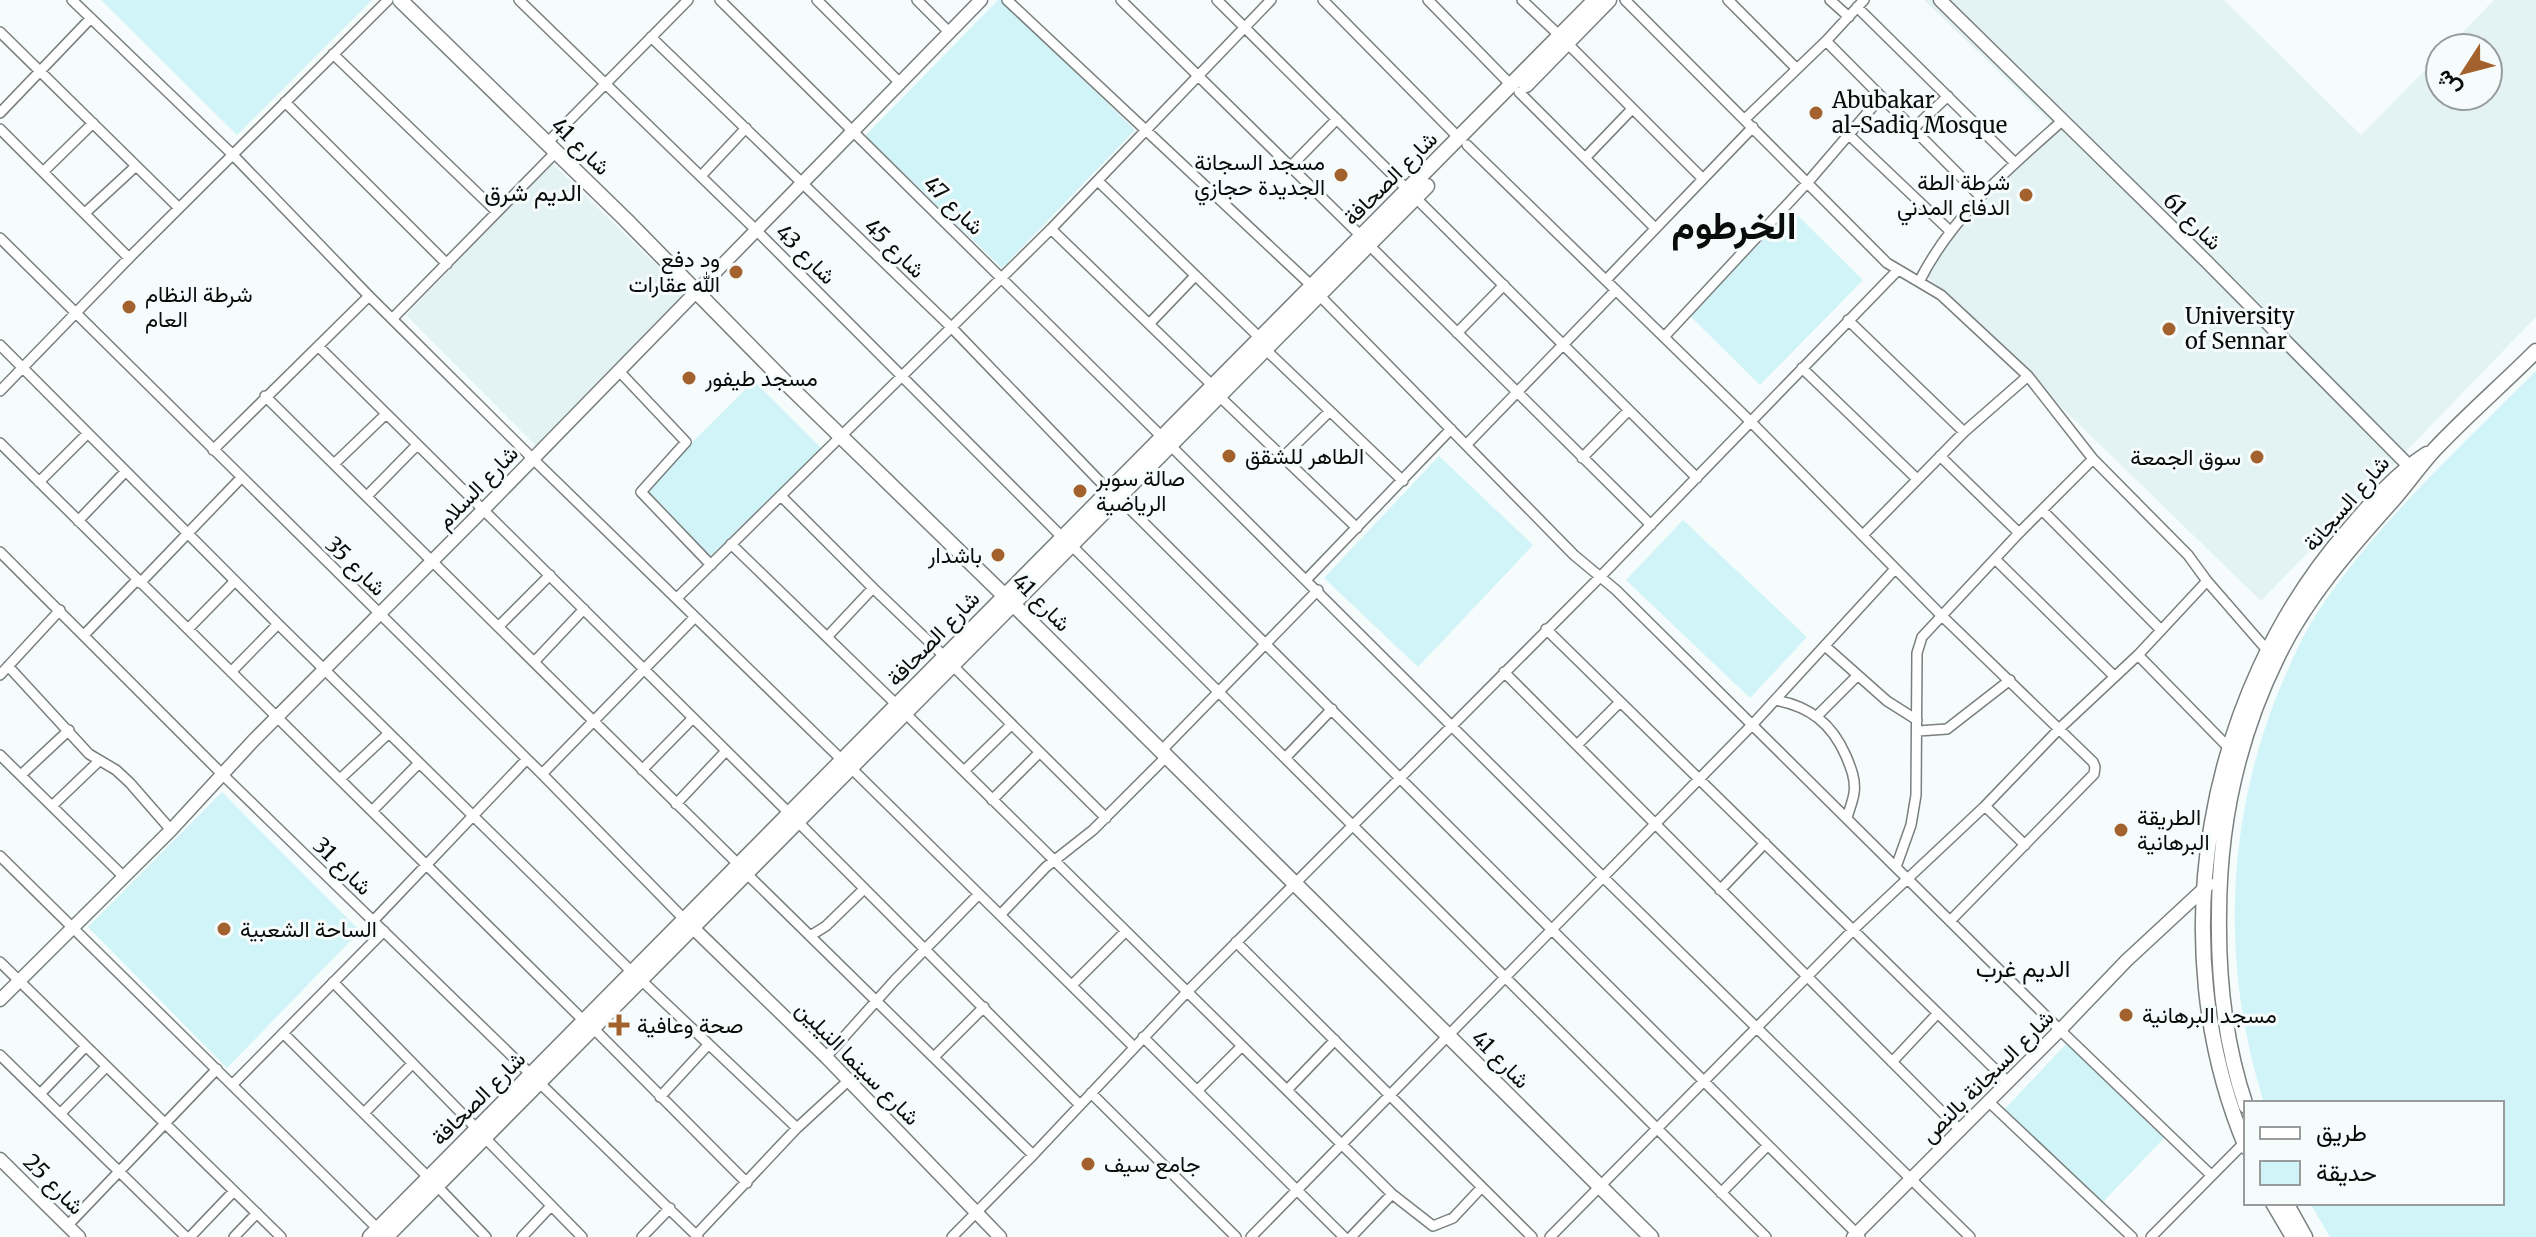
<svg xmlns="http://www.w3.org/2000/svg" width="2536" height="1237" viewBox="0 0 2536 1237" font-family="Merriweather,Vazirmatn,serif">
  <style>
    .built { fill: #e3f2f3 }
    .green { fill: #d0f4f7 }
    .lines { fill: none; stroke-linecap: round; stroke-linejoin: round }
    .minor-casing { stroke: #7a7f7f; stroke-width: 12 }
    .tertiary-casing { stroke: #7a7f7f; stroke-width: 15 }
    .secondary-casing { stroke: #7a7f7f; stroke-width: 17 }
    .minor { stroke: #fff; stroke-width: 9 }
    .tertiary { stroke: #fff; stroke-width: 12 }
    .secondary { stroke: #fff; stroke-width: 14 }
    .poi-dot { fill: #a3622d; stroke: #f6fcfc; stroke-width: 3 }
    .labels { text-anchor: middle; dominant-baseline: central; stroke-width: 6; stroke-linejoin: round; paint-order: stroke }
    .poi-label { font-size: 22px; fill: #0a0c0c; stroke: #f6fcfc; text-anchor: start }
    .street-label { font-size: 22px; fill: #0a0c0c; stroke: #f6fcfc }
    .neighbourhood-label { font-size: 24px; fill: #0a0c0c; stroke: #f6fcfc }
    .town-label { font-size: 38px; font-weight: bold; fill: #0a0c0c; stroke: #f6fcfc }
  </style>
  <rect width="100%" height="100%" fill="#f6fcfc"/>
  <path class="built" d="M1924 0H2224L2361 135 2440 55V96H2488V48H2447L2494 0H2536V317L2261 601 1920 270 2057 128Z
    M552 163 688 296 537 447 406 315Z"/>
  <path class="green" d="M101 0H372L237 135Z
    M998 0H1001L1135 130 1002 268 865 136Z
    M1792 210 1863 280 1760 385 1689 315Z
    M2536 371V1237H2330L2310 1203H2502V1103H2264C2222 970 2225 831 2275 700 2287 671 2300 640 2317 613 2376 524 2460 447 2536 371Z
    M754 381 821 448 709 558 642 492Z
    M1439 456 1533 545 1418 667 1324 578Z
    M1683 520 1807 637 1750 698 1626 580Z
    M222 792 360 931 227 1068 88 927Z
    M2067 1043 2166 1136 2101 1204 2003 1111Z"/>
  <g class="lines">
    <g class="minor-casing">
      <path id="minor" d="M72 0 232 154 369 296 532 458 843 761
        M519 0 755 229 1063 538
        M720 0 1162 437
        M817 0 899 82
        M917 0 949 32
        M1007 0 1313 287
        M1121 0 1362 237
        M1217 0 1697 478
        M1323 0 1460 139
        M1428 0 1512 86
        M1522 0 1560 36
        M1625 0 1887 263 1941 295 2028 376 2093 459 2188 555 2207 581 2267 650
        M1728 0 1797 69
        M1830 0 1849 17
        M1857 7 2015 163
        M0 32 179 208
        M651 37 951 327 1109 491
        M1826 41 1981 197
        M1567 43 1702 178
        M333 54 497 212
        M1519 92 1655 228
        M285 102 447 264
        M0 113 91 18
        M1745 119 1826 41 1864 0
        M0 129 129 258
        M1913 129 1948 96
        M1848 134 1950 231
        M547 143 688 0
        M1467 145 1751 422 1941 615 2093 762 2095 767 2094 774 1950 921
        M1585 158 1632 109
        M1291 166 1337 119
        M44 171 93 123
        M701 176 746 128
        M1098 181 1261 339
        M85 213 136 166
        M1051 229 1213 386
        M0 238 542 774 685 920
        M1369 245 1651 525
        M1606 280 1753 127
        M1919 282C1951 217 2008 169 2062 121
        M1319 295 1574 555 1616 590 2060 1030 2211 1175
        M393 318 556 152
        M1848 320 1964 432
        M1150 323 1195 276
        M1457 333 1504 285
        M1664 337 1808 182 1881 97
        M0 345 278 624 633 973
        M319 347 790 814
        M1265 349 1403 481
        M1802 368 1917 479
        M618 370 686 442 641 492 711 565
        M0 391 129 258 388 0
        M265 396 740 866
        M1219 396 1357 528
        M0 443 585 1022
        M1467 444 1616 290
        M1171 446 1603 877 1970 1237
        M213 450 369 296
        M1940 456 2019 533
        M1283 457 1330 411
        M1582 458 1629 410
        M334 464 386 414
        M39 482 87 434
        M367 496 417 445
        M781 496 873 588
        M1119 498 1860 1237
        M2042 510 2161 630
        M78 521 125 472
        M1863 535 1964 432 2028 376
        M731 544 898 706
        M1071 545 1766 1237
        M0 552 222 774 698 1237
        M1995 559 2114 676
        M1307 579 1451 429
        M140 583 241 478
        M677 598 1051 229 1271 0
        M499 626 550 575
        M188 629 235 581
        M1546 629 2008 1082
        M84 635 137 580
        M828 636 873 588 945 657
        M1825 646 1887 701 1917 720
        M2138 655 2229 748
        M534 662 584 609
        M8 666 89 754 116 770 130 783 171 830
        M953 666 1106 818
        M231 672 278 624
        M1504 672 1961 1131
        M0 675 60 610
        M1775 700C1810 706 1832 724 1846 756 1851 768 1856 780 1854 793 1853 801 1849 810 1847 818
        M905 713 1392 1194 1433 1226 1453 1218 1482 1187
        M1817 716 1857 676
        M1918 731 1947 729 2010 680
        M1577 745 1620 702
        M1160 752 1318 590
        M0 755 124 877
        M1286 757 1332 709
        M851 768 1134 1047
        M642 770 693 718
        M964 771 1011 725
        M542 774 695 617
        M21 775 69 730
        M340 779 389 733
        M992 800 1039 753
        M676 804 726 751
        M52 806 99 761
        M1985 806 2025 845
        M372 811 419 763
        M798 822 1080 1105
        M0 856 378 1229
        M1896 867 1911 825 1916 795 1917 653 1922 637 2019 533 2093 459
        M747 874 1033 1155
        M1720 890 1765 843
        M1000 915 1046 867 1093 830 1166 757
        M373 921 527 759
        M810 936 826 926 864 889
        M1236 942 1532 1237
        M0 962 281 1237
        M640 979 797 1128
        M333 982 478 1130
        M1072 985 1125 932
        M593 1028 747 1183
        M283 1033 429 1178
        M1143 1037 1344 1237
        M0 1055 186 1237
        M935 1056 984 1007
        M826 1057 895 980 979 894
        M1892 1062 1938 1013
        M232 1085 384 931
        M1288 1089 1335 1040
        M1197 1091 1242 1046
        M1091 1093 1236 1237
        M40 1094 86 1046
        M660 1097 708 1045
        M1989 1102 2132 1237
        M364 1113 412 1064
        M60 1114 106 1067
        M485 1138 582 1237
        M437 1186 486 1237
        M1721 1193 1768 1145
        M68 1225 217 1069
        M696 1235 797 1128 848 1081
        M190 1237 234 1191
        M234 1237 257 1213
        M522 1237 551 1206
        M642 1237 670 1208
        M952 1237 1033 1155 1185 994 1601 576 1897 271
        M1251 1237 1753 724 1895 569
        M1351 1237 1392 1194
        M1550 1237 1853 930 1985 806 2060 728 2138 655 2207 581
        M2151 1237 2244 1143"/>
    </g>
    <g class="tertiary-casing">
      <path id="tertiary" d="M1940 0 2206 261 2414 471
        M687 922 826 1057 1000 1237
        M0 1000 171 830 253 741 483 510 981 0
        M0 1159 79 1237
        M1853 1237 2060 1030 2126 961 2209 884"/>
    </g>
    <g class="secondary-casing">
      <path id="secondary" d="M400 0 625 219 785 382 1013 604 1651 1237
        M1526 85 1609 0
        M2246 1106C2225 1044 2218 980 2219 915 2219 826 2238 737 2278 656 2306 598 2350 548 2393 500 2408 483 2420 465 2435 449 2467 415 2503 384 2536 351
        M2246 1147C2161 945 2205 694 2349 529 2372 502 2397 473 2427 454
        M2273 1203 2293 1237
        M2286 1203 2305 1237
        M370 1237 1595 0
        M386 1237 1427 186"/>
    </g>
    <use href="#minor" class="minor"/>
    <use href="#tertiary" class="tertiary"/>
    <use href="#secondary" class="secondary"/>
  </g>
  <g class="poi-dot">
    <circle cx="1816" cy="113" r="8"/>
    <circle cx="1341" cy="175" r="8"/>
    <circle cx="2026" cy="195" r="8"/>
    <circle cx="736" cy="272" r="8"/>
    <circle cx="129" cy="307" r="8"/>
    <circle cx="2169" cy="329" r="8"/>
    <circle cx="689" cy="378" r="8"/>
    <circle cx="1229" cy="456" r="8"/>
    <circle cx="2257" cy="457" r="8"/>
    <circle cx="1080" cy="491" r="8"/>
    <circle cx="998" cy="555" r="8"/>
    <circle cx="2121" cy="830" r="8"/>
    <circle cx="224" cy="929" r="8"/>
    <circle cx="2126" cy="1015" r="8"/>
    <path d="M615 1013h8v8h8v8h-8v8h-8v-8h-8v-8h8z"/>
    <circle cx="1088" cy="1164" r="8"/>
  </g>
  <g class="labels">
    <g class="poi-label">
      <text x="1832" y="100">Abubakar<tspan x="1832" dy="25">al-Sadiq Mosque</tspan></text>
      <text x="1325" y="162" text-anchor="end">مسجد السجانة<tspan x="1325" dy="25">الجديدة حجازي</tspan></text>
      <text x="2010" y="182" text-anchor="end">شرطة الطة<tspan x="2010" dy="25">الدفاع المدني</tspan></text>
      <text x="720" y="259" text-anchor="end">ود دفع<tspan x="720" dy="25">الله عقارات</tspan></text>
      <text x="145" y="294">شرطة النظام<tspan x="145" dy="25">العام</tspan></text>
      <text x="2185" y="316">University<tspan x="2185" dy="25">of Sennar</tspan></text>
      <text x="705" y="378">مسجد طيفور</text>
      <text x="1245" y="456">الطاهر للشقق</text>
      <text x="2241" y="457" text-anchor="end">سوق الجمعة</text>
      <text x="1096" y="478">صالة سوبر<tspan x="1096" dy="25">الرياضية</tspan></text>
      <text x="982" y="555" text-anchor="end">باشدار</text>
      <text x="2137" y="817">الطريقة<tspan x="2137" dy="25">البرهانية</tspan></text>
      <text x="240" y="929">الساحة الشعبية</text>
      <text x="2142" y="1015">مسجد البرهانية</text>
      <text x="637" y="1025">صحة وعافية</text>
      <text x="1104" y="1164">جامع سيف</text>
    </g>
    <g class="street-label">
      <text transform="translate(581 146) rotate(44)">شارع 41</text>
      <text transform="translate(1390 178) rotate(-45)">شارع الصحافة</text>
      <text transform="translate(954 205) rotate(44)">شارع 47</text>
      <text transform="translate(2193 221) rotate(44)">شارع 61</text>
      <text transform="translate(895 248) rotate(44)">شارع 45</text>
      <text transform="translate(806 254) rotate(45)">شارع 43</text>
      <text transform="translate(477 487) rotate(-46)">شارع السلام</text>
      <text transform="translate(2346 503) rotate(-49)">شارع السجانة</text>
      <text transform="translate(356 566) rotate(44)">شارع 35</text>
      <text transform="translate(1042 602) rotate(45)">شارع 41</text>
      <text transform="translate(933 638) rotate(-46)">شارع الصحافة</text>
      <text transform="translate(343 866) rotate(44)">شارع 31</text>
      <text transform="translate(1501 1059) rotate(45)">شارع 41</text>
      <text transform="translate(858 1063) rotate(45)">شارع سينما النيلين</text>
      <text transform="translate(1987 1076) rotate(-45)">شارع السجانة بالنص</text>
      <text transform="translate(478 1098) rotate(-45)">شارع الصحافة</text>
      <text transform="translate(54 1184) rotate(45)">شارع 25</text>
    </g>
    <g class="neighbourhood-label">
      <text x="533" y="192">الديم شرق</text>
      <text x="2023" y="968">الديم غرب</text>
    </g>
    <g class="town-label">
      <text x="1734" y="225">الخرطوم</text>
    </g>
  </g>
  <rect x="2244" y="1101" width="260" height="104" fill="#f6fcfc" stroke="#989c9c" stroke-width="2"/>
  <rect x="2260" y="1127" width="40" height="12" fill="#ffffff" stroke="#989c9c" stroke-width="2"/>
  <text x="2316" y="1141" font-size="24" fill="#0a0c0c">طريق</text>
  <rect x="2260" y="1161" width="40" height="24" fill="#d0f4f7" stroke="#989c9c" stroke-width="2"/>
  <text x="2316" y="1181" font-size="24" fill="#0a0c0c">حديقة</text>
  <g transform="translate(2464 72) rotate(234)"><circle r="38" fill="#f6fcfc" stroke="#989c9c" stroke-width="2"/>
  <path d="M0-6L14 30L0 20L-14 30Z" fill="#a3622d"/>
  <text y="-12" font-size="22" font-weight="bold" text-anchor="middle" fill="#0a0c0c">ش</text>
  </g>
</svg>
